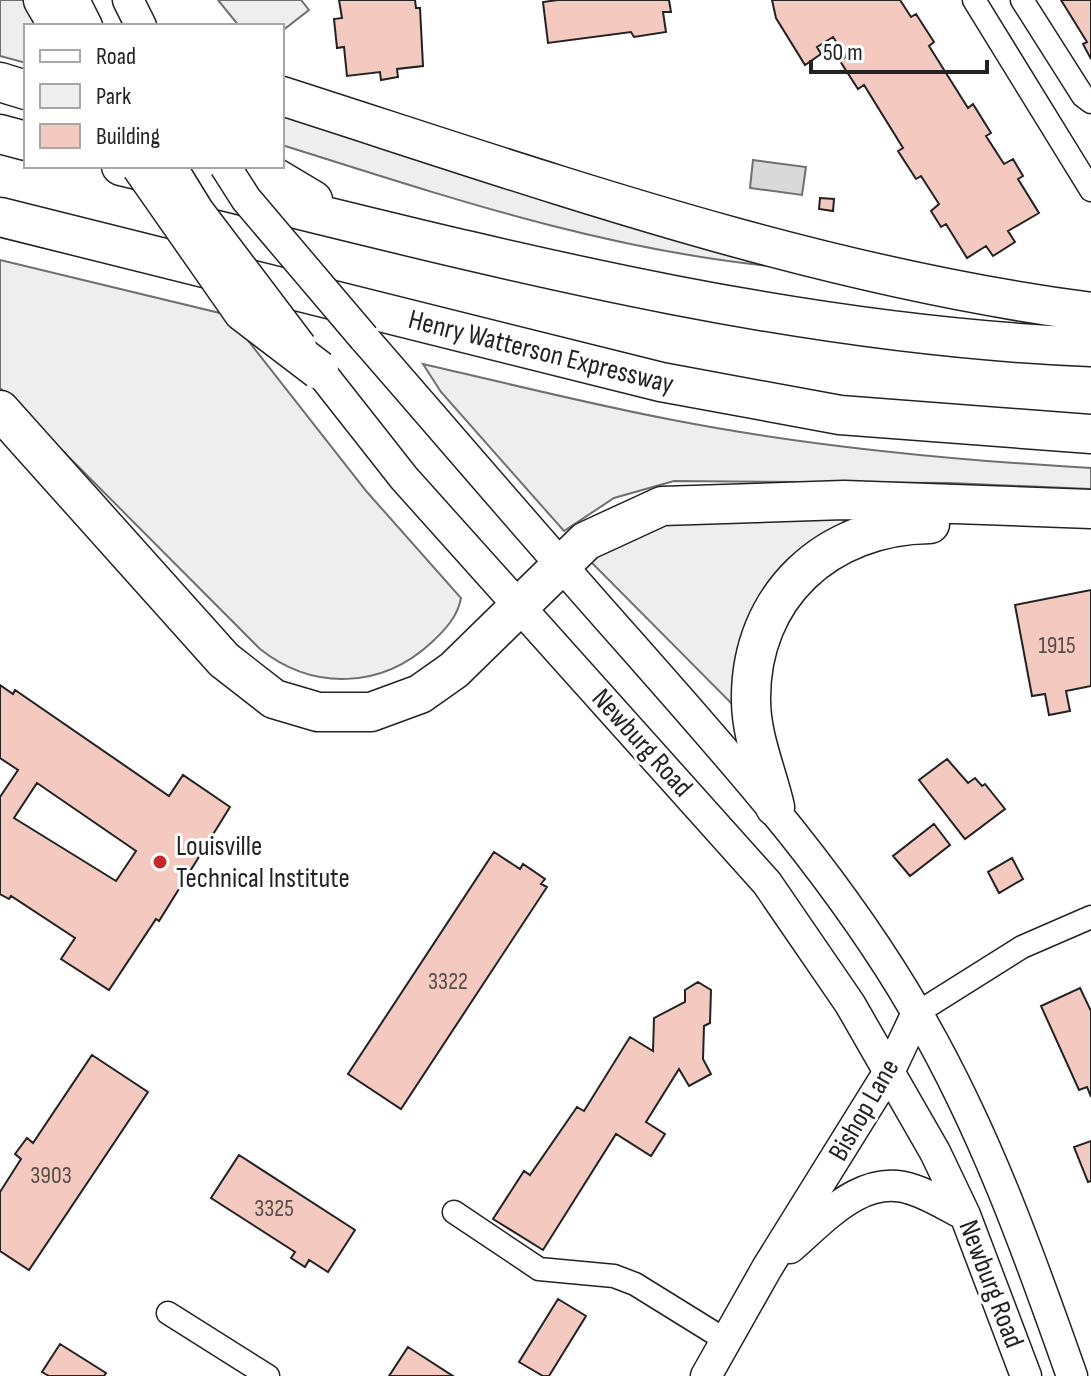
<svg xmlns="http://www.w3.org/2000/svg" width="1091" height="1376" viewBox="0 0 1091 1376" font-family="'Sofia Sans Condensed',sans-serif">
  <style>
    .green { fill: #eee; stroke: #6f6f6f; stroke-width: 2 }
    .water { fill: #d9d9d9; stroke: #6f6f6f; stroke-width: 2 }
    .building { fill: #f3c9c0; stroke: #222; stroke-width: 2; fill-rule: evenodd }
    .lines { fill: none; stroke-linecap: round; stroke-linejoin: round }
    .street-casing { stroke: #222; stroke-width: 25 }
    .secondary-casing { stroke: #222; stroke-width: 33 }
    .highway-casing { stroke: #222; stroke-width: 41 }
    .street { stroke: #fff; stroke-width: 22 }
    .secondary { stroke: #fff; stroke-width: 30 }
    .highway { stroke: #fff; stroke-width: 38 }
    .secondary-bridge-casing { stroke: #222; stroke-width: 33; stroke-linecap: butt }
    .highway-bridge-casing { stroke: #222; stroke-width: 41; stroke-linecap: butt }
    .secondary-bridge { stroke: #fff; stroke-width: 30 }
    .highway-bridge { stroke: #fff; stroke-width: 38 }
    .poi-dot { fill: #c62828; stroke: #fff; stroke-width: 3 }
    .labels { text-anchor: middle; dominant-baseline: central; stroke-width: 6; stroke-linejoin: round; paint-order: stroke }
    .number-label { font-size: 24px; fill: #564c4a }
    .street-label { font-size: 28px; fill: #222; stroke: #fff }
    .poi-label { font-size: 28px; fill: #222; stroke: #fff; text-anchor: start }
  </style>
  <rect width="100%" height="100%" fill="#fff"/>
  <path class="green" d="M0 0H26L39 26H26V63L0 56Z
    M218 0H301L309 10 282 31V26H239Z
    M282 113 792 268C617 254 450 198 282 145Z
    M0 260 228 315 367 492 461 598C458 616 445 630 432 642 382 689 313 691 260 649L0 388Z
    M423 364C506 383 589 404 673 420 811 447 951 460 1091 468V489L949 483 674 481 614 498 564 531 441 392Z
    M844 518 843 527 733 705 589 560 643 525Z"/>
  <path class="water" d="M753 160 806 167 802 195 750 188Z"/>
  <path class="building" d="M339 0H415L416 8H420L423 66 397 69 398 77 381 80 380 72 347 76 344 47 337 48 334 19 342 18Z
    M558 0H669L671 12H663L666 32 634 37 631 32 548 43 543 2Z
    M772 0H900L911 17 916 14 934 42 929 46 968 108 973 104 991 133 986 136 1004 164 1013 159 1023 176 1018 179 1039 213 1008 231 1015 242 993 256 986 246 967 258 946 224 941 227 931 211 939 204 921 176 916 179 898 151 903 148 864 85 858 89 840 61 846 57 833 37 817 47 821 54 805 65 776 18Z
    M1061 0H1091V59L1083 44 1087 42Z
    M820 198 834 199 833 211 819 209Z
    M1091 590V686L1066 691 1070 711 1049 715 1045 694 1032 696 1015 605Z
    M0 685 13 694 15 690 169 796 183 775 230 807 159 921 156 919 109 990 61 959 75 938 11 896 9 899 0 894V797L18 770 0 758ZM37 783 136 851 116 881 14 818Z
    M947 759 968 783 975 778 982 786 985 784 1005 809 965 839 919 780Z
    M934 824 950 845 910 876 893 856Z
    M494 852 520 869 523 864 545 879 541 884 547 887 401 1109 348 1074Z
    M1012 858 1023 879 999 893 988 872Z
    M698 982 711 990 710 1023 704 1026 703 1059 711 1074 689 1086 679 1069 646 1122 665 1134 651 1156 616 1134 543 1250 493 1219 524 1171 530 1175 577 1107 584 1111 630 1037 653 1051 654 1018 685 1002V990Z
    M1080 988 1091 1011V1097L1087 1087 1079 1090 1041 1006Z
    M92 1055 148 1092 29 1270 0 1251V1192L21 1159 15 1154 27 1138 33 1143Z
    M1091 1141V1181L1088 1182 1074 1147Z
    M239 1155 355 1230 328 1272 309 1260 305 1267 291 1258 295 1252 211 1198Z
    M558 1299 586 1316 549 1376H543L519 1362Z
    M60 1344 106 1373 104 1376H49L42 1372Z
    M408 1347 453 1376H389Z"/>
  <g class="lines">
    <g class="street-casing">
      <path id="street" d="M974 0 1091 190
        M1022 0 1083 96 1091 102
        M917 1013 1022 947 1091 917
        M454 1212 539 1269 614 1276 635 1284 727 1341
        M168 1313 268 1376"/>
    </g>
    <g class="secondary-casing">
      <path id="secondary" d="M74 0 87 26
        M128 0 141 26
        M364 338C452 439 539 541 628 641 732 759 838 876 917 1013 984 1128 1028 1251 1072 1376
        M319 370 404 478 767 883 850 1004 935 1152 965 1215 1026 1376
        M790 1248C824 1219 864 1171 914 1190 932 1196 949 1207 965 1215
        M706 1376 767 1268 890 1070 917 1013"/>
    </g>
    <g class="highway-casing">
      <path id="highway" d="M43 0 58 26
        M0 82 26 90
        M282 96C547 181 814 276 1091 312
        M0 134 26 141
        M121 166C441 243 761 334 1091 347
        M256 166 313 200
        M0 217 661 382 840 415 1091 434
        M0 410 224 660 274 699 318 712H371L420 694 454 670 586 541 662 506 844 500 1091 509
        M775 807C767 772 751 737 751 700 750 596 827 525 930 524"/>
    </g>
    <use href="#street" class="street"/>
    <use href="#secondary" class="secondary"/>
    <use href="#highway" class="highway"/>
    <g class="secondary-bridge-casing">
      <path id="secondary-bridge" d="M171 166 198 210 301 346
        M225 166 246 199 364 338"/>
    </g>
    <g class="highway-bridge-casing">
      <path id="highway-bridge" d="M141 166 243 312 319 370"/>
    </g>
    <use href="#secondary-bridge" class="secondary-bridge"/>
    <use href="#highway-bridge" class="highway-bridge"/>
  </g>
  <circle class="poi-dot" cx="160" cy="862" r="8"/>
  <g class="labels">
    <g class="number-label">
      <text x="1057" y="645">1915</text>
      <text x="448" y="981">3322</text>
      <text x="51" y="1175">3903</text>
      <text x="274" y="1208">3325</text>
    </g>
    <g class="street-label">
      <text transform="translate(541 352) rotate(14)">Henry Watterson Expressway</text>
      <text transform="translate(642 743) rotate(48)">Newburg Road</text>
      <text transform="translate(864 1110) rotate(-60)">Bishop Lane</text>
      <text transform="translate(991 1284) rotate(69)">Newburg Road</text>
    </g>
    <g class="poi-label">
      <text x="176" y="846">Louisville<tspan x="176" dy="32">Technical Institute</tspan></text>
    </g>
  </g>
  <rect x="24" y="24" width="260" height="144" fill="#ffffff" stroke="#a7a7a7" stroke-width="2"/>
  <rect x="40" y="50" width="40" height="12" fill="#ffffff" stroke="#a7a7a7" stroke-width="2"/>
  <text x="96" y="64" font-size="24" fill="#222222">Road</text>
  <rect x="40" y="84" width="40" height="24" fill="#eeeeee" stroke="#a7a7a7" stroke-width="2"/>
  <text x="96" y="104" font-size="24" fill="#222222">Park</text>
  <rect x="40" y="124" width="40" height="24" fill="#f3c9c0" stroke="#a7a7a7" stroke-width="2"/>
  <text x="96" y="144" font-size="24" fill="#222222">Building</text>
  <path d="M811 60v12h176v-12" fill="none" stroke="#222222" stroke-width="4"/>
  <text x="823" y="60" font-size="24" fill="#222222" stroke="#ffffff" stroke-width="6" paint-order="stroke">50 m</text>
</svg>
